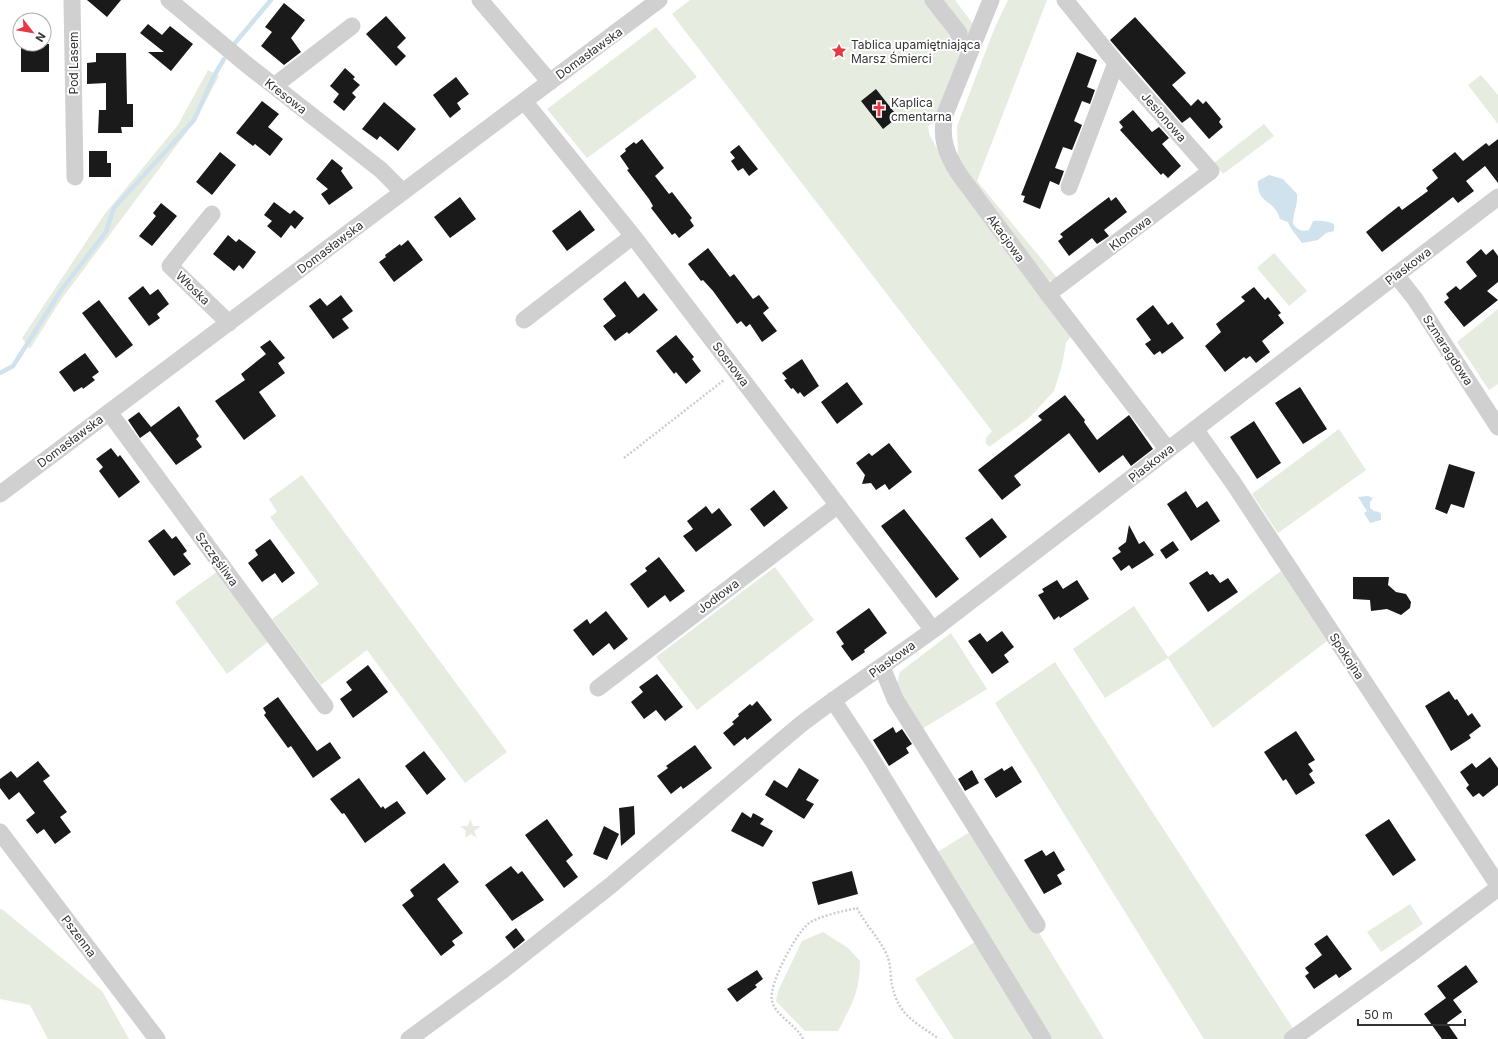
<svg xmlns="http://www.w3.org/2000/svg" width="1498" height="1039" viewBox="0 0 1498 1039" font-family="Inter,sans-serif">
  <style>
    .green { fill: #e6ecdf }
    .water { fill: #cfe2ee }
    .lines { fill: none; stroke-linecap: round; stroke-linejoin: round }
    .stream { stroke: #cfe2ee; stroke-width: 4.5 }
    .building { fill: #1a1a1a }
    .path { stroke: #cdcdcd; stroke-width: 2.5; stroke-dasharray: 2 2; stroke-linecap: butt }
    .minor { stroke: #d0d0d0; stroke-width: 17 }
    .labels { text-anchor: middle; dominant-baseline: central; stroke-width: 4; stroke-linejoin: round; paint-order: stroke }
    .poi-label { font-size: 12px; fill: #333; stroke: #fff; text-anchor: start }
    .street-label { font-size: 12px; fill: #333; stroke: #fff }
  </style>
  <rect width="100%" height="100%" fill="#fff"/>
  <path class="green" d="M690 0H955L973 24 939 120 928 126 929 134 949 171 1072 335 1066 343 1062 365 1054 391 1029 418 989 447 986 443V438L992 431 672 14Z
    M1008 0H1047L977 181 1058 279 1048 281 1042 277 958 158 957 126 995 27Z
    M656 27 697 77 587 158 547 109Z
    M208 70 219 76 195 121 60 301 30 349 22 338 104 215 178 125Z
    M1481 75 1498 95V124L1468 85Z
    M1264 124 1274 136 1223 174 1214 163Z
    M1274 253 1307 291 1289 306 1257 268Z
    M1498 309V384L1489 390 1457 342Z
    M1339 429 1366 470 1278 533 1252 494Z
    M302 475 507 752 465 783 367 650 321 685 272 619 319 584 270 517 277 512 269 499Z
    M775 567 814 620 697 710 656 657Z
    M218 571 269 641 227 674 175 602Z
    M1281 571 1327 641 1213 728 1168 658 1105 698 1073 649 1134 606 1168 657Z
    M951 633 987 689 922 729 896 688 900 672Z
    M1055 662 1294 1030 1282 1039H1204L995 703Z
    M470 819 473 826H481L474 831 477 838 471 834 465 838 466 831 460 826H468Z
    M973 830 1039 933 1104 1039H1052L936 853Z
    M1410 904 1423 924 1381 952 1367 932Z
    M0 909 3 910 102 991 129 1039H48L30 1005 0 999Z
    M823 932 848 948 860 961C860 992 852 1004 838 1031H805L776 1001 778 991 802 941Z
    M975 942 1034 1039H954L915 979Z"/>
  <path class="water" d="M1269 175 1283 179 1297 194C1298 205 1293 213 1293 224 1298 230 1301 232 1309 230L1313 221C1318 220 1329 221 1334 224V231L1326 233 1318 240 1302 243 1290 227 1288 222 1280 219C1274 198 1257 205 1258 181Z
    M1368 496 1373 498 1370 502V508L1374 511 1379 512 1381 514V520L1370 523 1364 513 1367 511 1358 497Z"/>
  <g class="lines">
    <path class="stream" d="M235 43 271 0
      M0 373 13 366 62 289 106 232 114 208 194 120 214 76 224 59"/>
  </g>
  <path class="building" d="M87 0H121L107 17Z
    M284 3 305 20 291 38 301 52 284 65 261 46 272 32 265 27Z
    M386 16 406 38 397 47 406 56 396 66 366 34Z
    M1135 17 1186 73 1172 85 1191 106 1198 99 1203 104 1206 101 1221 119 1219 122 1223 127 1209 139 1190 117 1182 123 1110 40Z
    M148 24 162 35 170 26 193 44 171 71 148 52H164L140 33Z
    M21 44H49V72H21Z
    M1077 52 1097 60 1087 87 1095 90 1090 104 1082 101 1074 121 1082 125 1072 150 1063 147 1055 168 1064 171 1059 185 1050 181 1040 209 1023 202 1025 196 1021 195Z
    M96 53H126L127 104H133V127H121L122 133H98L99 110H106V83L87 84V63L96 62Z
    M345 68 355 77 353 79 360 85 352 93 356 97 344 111 333 102 339 94 330 86Z
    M456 77 469 94 457 103 461 109 450 118 433 95Z
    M876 89 898 117 883 129 861 101Z
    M262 101 279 114 268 127 283 139 270 156 255 144 253 146 236 133Z
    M384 102 416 129 398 151 380 136 377 140 362 129Z
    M1133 110 1152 132 1159 127 1169 138 1162 144 1181 166 1168 178 1163 173 1161 175 1120 130 1123 127 1119 122Z
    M642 139 664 168 655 176 669 194 672 192 692 218 690 220 694 226 679 238 675 233 672 235 651 208 653 206 649 199 627 170 629 169 620 156 626 151 625 149 634 142 636 144Z
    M1498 139V183L1485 166 1466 181 1474 191 1458 203 1453 197 1382 252 1366 232 1399 206 1402 210 1428 191 1426 188 1438 178 1432 170 1455 152 1463 161 1486 143 1489 146Z
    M739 145 758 169 749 176 743 168 738 171 731 161 735 158 730 152Z
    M89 151H107V163H111V177H89Z
    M220 152 236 165 212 195 196 182Z
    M332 159 343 168 341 171 353 188 329 205 321 194 328 189 316 179Z
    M460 197 476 219 450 238 434 217Z
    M1109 197 1111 201 1116 197 1127 212 1104 230 1109 236 1097 244 1092 238 1069 256 1058 241 1063 237 1060 234Z
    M274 202 290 214 294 210 304 218 295 229 291 225 281 238 267 226 272 221 264 215Z
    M161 203 177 216 152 246 139 236 156 216 153 213Z
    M580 210 595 230 567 251 552 231Z
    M228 235 236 242 239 239 256 252 243 269 239 265 234 271 213 254Z
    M408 240 423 260 394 282 379 262 386 257 385 255 400 244 401 246Z
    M708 248 730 277 734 274 753 299 759 295 769 308 763 313 777 331 762 342 750 324 746 327 741 321 737 324 713 291 703 280 701 281 688 264Z
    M1481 249 1486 255 1493 249 1498 256V282L1487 291 1498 300 1464 327 1444 302 1449 298 1446 294 1456 286 1460 290 1477 276 1466 262Z
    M625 281 638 298 644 293 658 310 629 334 627 332 615 341 603 326 616 316 603 299Z
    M143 286 150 295 158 289 169 304 157 314 160 318 149 326 128 298Z
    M1254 287 1265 300 1268 297 1281 313 1278 315 1284 323 1262 341 1270 352 1256 363 1250 356 1246 359 1244 357 1225 372 1205 346 1221 332 1216 324 1245 301 1241 297Z
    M341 295 353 311 342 319 349 328 333 339 309 306 320 298 327 306Z
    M99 300 133 345 116 358 82 313Z
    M1153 305 1168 325 1172 322 1184 338 1162 354 1160 351 1154 355 1145 344 1151 340 1136 319Z
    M676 335 694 357 692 359 701 371 686 384 676 372 674 374 656 351Z
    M270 340 285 358 278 363 285 373 259 392 276 416 244 440 215 401 245 380 241 374 266 354 260 347Z
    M85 353 99 372 92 377 95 380 83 389 82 387 74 392 59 372Z
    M802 359 819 386 804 397 800 392 798 394 793 388 791 389 784 380 787 379 782 373Z
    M847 382 863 404 837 424 821 402Z
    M1300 387 1327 429 1303 444 1275 403Z
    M1065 395 1085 420 1084 422 1097 440 1129 415 1153 449 1131 466 1123 455 1099 473 1069 433 1014 476 1021 485 1002 500 978 470 1042 420 1038 416Z
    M179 406 199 436 196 439 202 447 176 465 150 431 140 438 128 420 139 412 151 427Z
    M1254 421 1281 463 1257 479 1230 437Z
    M889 443 912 472 889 490 885 484 876 490 871 483 862 484 865 475 856 463 869 453 872 456Z
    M111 448 118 457 120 455 140 482 119 498 99 471 103 467 96 459Z
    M1449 464 1475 472 1464 508 1451 504 1447 514 1435 509Z
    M774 490 788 508 764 527 750 509Z
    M1186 491 1197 508 1207 501 1220 521 1191 541 1167 504Z
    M706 506 712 514 719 508 732 525 696 552 683 536 693 529 687 521Z
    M904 509 959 579 936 598 881 526Z
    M992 518 1007 537 980 558 965 538Z
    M1129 525 1139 544 1144 541 1154 555 1132 569 1129 565 1121 571 1112 558 1121 552 1118 548 1126 542Z
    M164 529 172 539 176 536 182 544 187 551 183 554 191 564 174 576 148 541Z
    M270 539 295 573 282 583 275 573 262 582 248 563 258 555 255 550Z
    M1173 541 1179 550 1166 559 1160 550Z
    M659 557 685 591 670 602 665 595 648 608 630 584 647 571 645 568Z
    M1207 571 1210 575 1213 574 1220 583 1228 578 1238 592 1208 612 1189 583Z
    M1353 577H1389L1388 585 1396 592 1406 594 1411 602 1410 608 1401 615 1387 609 1371 611 1370 600 1353 599Z
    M1057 580 1063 589 1077 580 1089 599 1060 618 1059 616 1054 620 1038 595 1044 592 1042 589Z
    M869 608 887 633 864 650 865 652 852 661 841 646 844 644 836 632Z
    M606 611 628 639 614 650 609 643 593 656 573 630 587 619 590 624Z
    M1002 631 1014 647 1004 655 1009 662 992 674 968 641 980 633 987 642Z
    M368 665 388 692 353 718 340 699 352 690 346 682Z
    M657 674 683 707 665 721 656 710 644 719 631 702 643 692 639 687Z
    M1449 691 1455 700 1457 699 1468 716 1472 713 1481 726 1469 735 1471 738 1451 751 1425 706Z
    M278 697 317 751 330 742 341 758 313 778 291 746 288 748 264 715 266 713 263 708Z
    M757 701 772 720 747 740 745 737 734 746 723 733 734 724 732 722 739 716 738 714 750 704 752 706Z
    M893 727 896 733 902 729 912 744 906 748 909 753 889 766 873 740Z
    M1296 731 1315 760 1308 764 1313 771 1309 774 1315 783 1296 795 1286 779 1283 781 1264 752Z
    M695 745 712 768 683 789 681 786 671 794 657 776 668 768 666 766Z
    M424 751 446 779 427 795 405 766Z
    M1490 757 1498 768V785L1483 797 1479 793 1473 797 1466 788 1469 785 1460 772 1472 763 1476 768Z
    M38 761 50 776 43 781 67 812 60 817 71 832 55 844 44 829 37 834 26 820 35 813 19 792 9 800 0 788V779L11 771 17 778Z
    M1012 766 1022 782 996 798 984 779 1002 768 1004 771Z
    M799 768 819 780 806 800 814 804 804 819 765 795 774 780 787 788Z
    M972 770 979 783 965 791 958 779Z
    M359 778 381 808 383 806 385 809 397 801 406 813 365 843 344 813 342 814 330 799Z
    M634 806 635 834 621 846 619 808Z
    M742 812 751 818 753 813 764 819 760 824 773 831 763 847 731 831Z
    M547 819 573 855 566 861 578 877 564 888 525 835Z
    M1389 819 1416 860 1393 876 1365 835Z
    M604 826 619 834 607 860 593 854Z
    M1042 850 1046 856 1054 851 1065 870 1057 875 1062 884 1044 894 1024 860Z
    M444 863 459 882 437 899 463 933 452 941 455 945 441 956 402 905 414 896 410 890Z
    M511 866 518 874 522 871 544 900 512 921 485 885Z
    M852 871 858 894 818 905 812 882Z
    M516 928 525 940 514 949 505 937Z
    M1327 935 1352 969 1339 978 1336 974 1314 989 1305 976 1309 973 1305 968 1322 955 1314 944Z
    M1466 965 1478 982 1453 1000 1462 1012 1447 1023 1458 1039H1442L1424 1014 1446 998 1437 986Z
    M757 970 763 979 755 985 757 987 737 1002 727 989Z"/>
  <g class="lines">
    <path class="path" d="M624 458 724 380
      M803 1039C796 1024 776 1017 772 1001 768 985 795 935 808 924 818 916 844 911 857 908 865 924 879 938 887 955 891 964 890 976 892 985 899 1017 916 1022 939 1039"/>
    <path class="minor" d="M72 0 75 177
      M169 0 246 64 381 170 403 192
      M480 0 550 82
      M933 0 959 33V40
      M991 0 945 114C940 138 946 154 959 174L1048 294 1168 450
      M274 86 352 26
      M524 101 633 236 933 630
      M1069 187 1116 63
      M212 214 170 266 229 323
      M1396 275 1415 299 1498 427
      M1048 294 1211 171 1116 63 1065 0
      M524 320 633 236
      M109 412 325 706
      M1195 429 1234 484 1498 885
      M0 494 659 0
      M882 667 895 699 1037 925
      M598 688 838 505
      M833 700 873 761 1043 1039
      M0 832 157 1039
      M409 1039 502 971 610 886 800 725C843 692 889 662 933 630L1498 197
      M1292 1039 1413 952 1498 888"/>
  </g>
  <defs>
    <g id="sight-bare" transform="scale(1.2)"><path d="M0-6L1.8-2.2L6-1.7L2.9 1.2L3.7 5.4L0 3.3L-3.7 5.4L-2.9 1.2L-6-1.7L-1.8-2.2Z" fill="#e63946" stroke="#fff" stroke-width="2.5" paint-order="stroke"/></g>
    <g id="church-bare" transform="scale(1.2)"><path d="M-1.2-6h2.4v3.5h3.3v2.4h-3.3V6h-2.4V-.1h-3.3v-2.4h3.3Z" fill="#e63946" stroke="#fff" stroke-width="2.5" paint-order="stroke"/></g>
  </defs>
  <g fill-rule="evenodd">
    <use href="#sight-bare" x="839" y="51"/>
    <use href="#church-bare" x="879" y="109"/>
  </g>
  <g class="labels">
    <g class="poi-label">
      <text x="851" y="44">Tablica upamiętniająca<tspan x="851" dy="14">Marsz Śmierci</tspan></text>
      <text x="891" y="102">Kaplica<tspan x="891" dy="14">cmentarna</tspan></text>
    </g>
    <g class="street-label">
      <text transform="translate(589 53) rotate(-36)">Domasławska</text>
      <text transform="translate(73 63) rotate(-90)">Pod Lasem</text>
      <text transform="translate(286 96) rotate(38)">Kresowa</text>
      <text transform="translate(1164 117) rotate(49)">Jesionowa</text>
      <text transform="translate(1130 233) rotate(-37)">Klonowa</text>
      <text transform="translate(1006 238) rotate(54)">Akacjowa</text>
      <text transform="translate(330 247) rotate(-37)">Domasławska</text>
      <text transform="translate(1408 266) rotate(-37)">Piaskowa</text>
      <text transform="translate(193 288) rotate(44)">Włoska</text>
      <text transform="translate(1448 350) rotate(57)">Szmaragdowa</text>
      <text transform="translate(731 364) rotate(53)">Sosnowa</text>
      <text transform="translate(70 441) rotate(-37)">Domasławska</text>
      <text transform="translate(1151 463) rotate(-38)">Piaskowa</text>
      <text transform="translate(217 559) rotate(54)">Szczęśliwa</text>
      <text transform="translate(718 596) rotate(-37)">Jodłowa</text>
      <text transform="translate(1347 656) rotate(57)">Spokojna</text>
      <text transform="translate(892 659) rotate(-36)">Piaskowa</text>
      <text transform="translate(79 936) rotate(53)">Pszenna</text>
    </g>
  </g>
  <g transform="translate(32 32) rotate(121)"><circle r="19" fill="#ffffff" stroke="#adadad"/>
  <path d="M0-3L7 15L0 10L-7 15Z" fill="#e63946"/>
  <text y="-6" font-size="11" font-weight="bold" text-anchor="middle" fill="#333333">N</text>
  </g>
  <path d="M1358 1019v6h107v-6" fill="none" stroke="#333333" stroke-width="2"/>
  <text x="1364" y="1019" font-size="12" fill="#333333" stroke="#ffffff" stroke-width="3" paint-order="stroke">50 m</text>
</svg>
